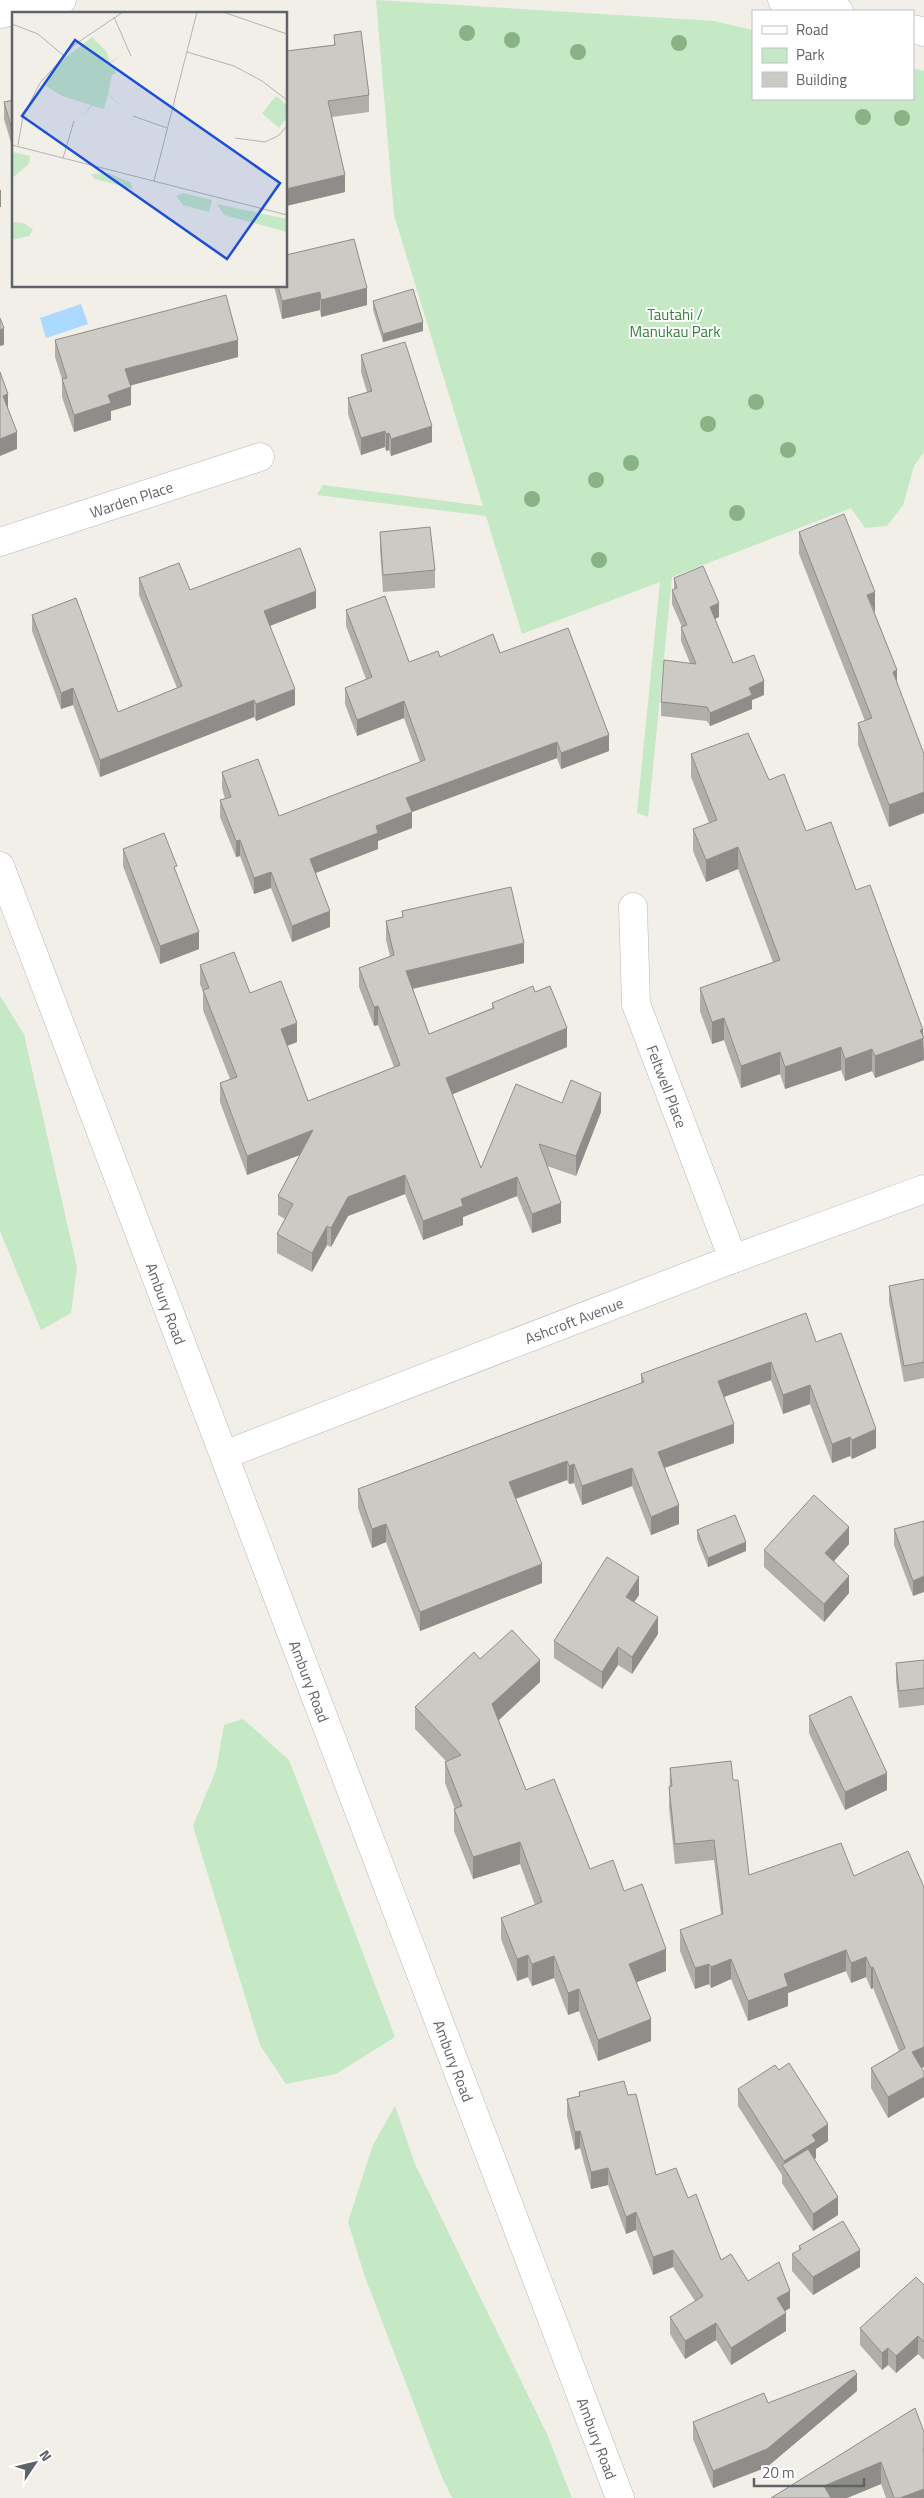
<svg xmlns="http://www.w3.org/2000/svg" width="924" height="2498" viewBox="0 0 924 2498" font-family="'Titillium Web',sans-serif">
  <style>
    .green { fill: #c5e8c5 }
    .water { fill: #aadaff }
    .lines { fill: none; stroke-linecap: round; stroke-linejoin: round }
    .minor-casing { stroke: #b5b8bc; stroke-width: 29 }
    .minor { stroke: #fff; stroke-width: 28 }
    .tree { fill: #89b387 }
    .wall { fill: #afaea9 }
    .shaded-wall { fill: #8f8d8a }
    .building { fill: #cccac5; stroke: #8f8d8a }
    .labels { text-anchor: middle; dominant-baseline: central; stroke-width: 4; stroke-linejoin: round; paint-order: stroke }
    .park-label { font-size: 15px; fill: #348238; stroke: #fff }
    .street-label { font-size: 15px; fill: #5f6368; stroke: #fff }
    .inset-road { fill: none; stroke: #b3b3b1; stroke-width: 1 }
    .view { fill: #1d4ed8; fill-opacity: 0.15; stroke: #1d4ed8; stroke-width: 2.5 }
    .inset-edge { fill: none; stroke: #5f6368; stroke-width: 2.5 }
  </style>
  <rect width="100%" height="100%" fill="#f1efe8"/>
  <path class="green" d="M376 0 714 21 753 30V99H913V68L924 71V452L914 466 903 505 887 526 865 528 851 508 672 577 648 817 637 813 660 582 522 634 486 516 317 495 323 485 483 506 394 215Z
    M0 996 24 1034 77 1267 71 1313 41 1330 0 1231Z
    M243 1719 289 1760 395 2037 336 2074 286 2084 260 2045 193 1826 216 1770 224 1725Z
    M395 2106 415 2164 547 2434 572 2498H452L442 2477 365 2277 348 2222 373 2145Z"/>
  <path class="water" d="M81 304 88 324 46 338 40 318Z"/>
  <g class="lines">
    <g class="minor-casing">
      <g id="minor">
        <path d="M782 0 839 11"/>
        <path d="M0 14 62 0"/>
        <path d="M913 29 924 32"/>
        <path id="s1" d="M0 542 260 457"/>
        <path id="s2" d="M0 866 620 2498"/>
        <path id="s3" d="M633 907 636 1004 733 1259"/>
        <path id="s4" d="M224 1455 733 1259 924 1189"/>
      </g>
    </g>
    <use href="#minor" class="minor"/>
  </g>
  <g class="tree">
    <circle cx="467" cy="33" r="8"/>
    <circle cx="512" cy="40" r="8"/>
    <circle cx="679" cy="43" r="8"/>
    <circle cx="578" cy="52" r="8"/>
    <circle cx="863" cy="117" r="8"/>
    <circle cx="902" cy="118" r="8"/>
    <circle cx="756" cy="402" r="8"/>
    <circle cx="708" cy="424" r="8"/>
    <circle cx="788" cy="450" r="8"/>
    <circle cx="631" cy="463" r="8"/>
    <circle cx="596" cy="480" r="8"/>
    <circle cx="532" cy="499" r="8"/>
    <circle cx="737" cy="513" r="8"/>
    <circle cx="599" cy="560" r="8"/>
  </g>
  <path class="wall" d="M334 35 369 95V112L332 117 345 192 286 206V51L334 45Z
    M14 100V153L4 119V102Z
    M274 286H286L367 305 321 317 320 310 282 319Z
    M373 301 423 331 383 342 373 310Z
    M55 340 238 357 130 385 131 405 111 411V420L74 432 62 397V379L55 357Z
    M361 355 432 442 391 456 389 450 386 451 385 447 361 455 348 414V398L367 392 361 372Z
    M380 532 435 570V588L383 592 380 549Z
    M799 532 875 614 897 670 889 827 858 745V723L865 721 799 554Z
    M139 578 190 590 316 608 270 626 295 705 256 721 254 717 100 777 73 705 61 709 32 631V615L118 712 177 688 139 595Z
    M674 578 719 617 715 619 733 663 764 695 752 700V709L710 726 707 721 661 716V702L690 663 681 641V627H682L672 604V590L674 589Z
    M346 610 409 662 440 657 500 653 609 751 561 769 557 758 412 812V828L378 841V849L316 873 330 927 292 942 271 888 254 894 240 856 236 857 220 817V800L225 799 222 788V772L279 816 420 762 404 718 357 736 345 704V688L366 679 346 626Z
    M691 754 769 780 806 831 856 890 923 1036 924 1060 875 1078 872 1071 845 1081 841 1070 785 1089 780 1074 741 1088 724 1040 712 1044 700 1011V988L773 962 738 869 706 882 693 851V829L709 823 691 777Z
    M123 849 199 949 160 964 123 866Z
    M402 911 524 963 413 989 429 1034 492 1008V1003L535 992 567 1047 452 1094 481 1168 562 1103 601 1112 576 1176 547 1166 561 1223 532 1233 517 1196 463 1217V1225L423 1240 405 1194 348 1216 331 1247 327 1245 312 1272 277 1253V1234L285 1219 278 1215V1196L300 1155 247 1175 220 1102V1083L230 1079 203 1010V992L200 984V965L250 993 297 1042 287 1046 308 1101 394 1067 378 1025 374 1026 359 987V968L390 956 386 940V921L402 917Z
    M924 1279V1378L904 1382 889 1302V1286Z
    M816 1342 876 1448 852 1459 850 1456 832 1463 810 1404 783 1414 771 1380 724 1397 734 1443 665 1468 679 1524 651 1535 632 1486 582 1505 574 1483 569 1484 567 1480 516 1499 542 1583 420 1631 386 1542 372 1548 358 1508V1489L641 1383V1374Z
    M924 1521 913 1596 894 1545V1529Z
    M697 1530 746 1551 708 1567 697 1539Z
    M849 1544 834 1561 849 1593 824 1622 764 1567V1550Z
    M639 1595 634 1602 658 1634 632 1674 618 1665 602 1689 554 1658V1641Z
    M480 1659 540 1682 499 1720 526 1790 590 1869 624 1891 666 1971 637 1982 651 2041 598 2061 579 2011 568 2015 554 1978 532 1986 528 1977 517 1981 501 1939V1918L535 1905 520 1864 473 1879 454 1831V1809H455L445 1783V1762L446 1761 415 1729V1707Z
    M924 1660V1705L899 1708 896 1680V1663Z
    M809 1716 887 1790 845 1810 809 1733Z
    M670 1768 733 1780 749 1875 854 1876 924 1887V2067L922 2068 888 2118 871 2088V2068L899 2051 873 1988 871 1989 866 1977 851 1983 846 1971 788 1993V2006L748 2021 731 1979 711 1988 709 1984 695 1989 680 1951V1930L721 1915 714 1860 675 1864 669 1807Z
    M779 2070 828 2141 816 2149V2158L814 2159 838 2215 813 2231 782 2183V2175L738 2106V2089Z
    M579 2092 628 2095 656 2175 688 2198 721 2260 748 2281 790 2308 785 2311 786 2331 731 2365 716 2340 685 2359 670 2334V2317L695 2301 673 2267 653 2275 636 2230 626 2234 608 2185 591 2189 580 2148 575 2150 567 2116V2099L579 2096Z
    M799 2246 860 2267 813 2295 792 2271V2254L799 2250Z
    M924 2285V2360L918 2354 896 2373 888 2365 882 2370 860 2345V2328Z
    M857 2391 767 2467 713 2488 693 2439V2422L768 2403Z
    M915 2408 924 2498H886L881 2484 847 2498H771Z"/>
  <path class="shaded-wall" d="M345 175V192L286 206V189Z
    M0 190H1V207H0Z
    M367 288V305L321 317V300Z
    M320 292V310L282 319V301Z
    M423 322V331L383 342V334Z
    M4 328V345L0 346V330Z
    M238 340V357L125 387V369Z
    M131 387V405L111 411V420L74 432V415L108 395Z
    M8 394V411L3 396Z
    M432 426V442L391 456V439Z
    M385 431V447L361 455V438Z
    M17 432V449L0 456V439Z
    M389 433V450L386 451V434Z
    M316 591V608L264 628V611Z
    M875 592V613L867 595Z
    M719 603V617L710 621V607Z
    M897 670V692L893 672Z
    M764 681V695L752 700V709L710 726V713L749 688Z
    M73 688V705L61 709V693Z
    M295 689V705L256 721V704Z
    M254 700V717L100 777V760Z
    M404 701V718L357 736V720Z
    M609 735V751L561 769V753Z
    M557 742V758L412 812V828L378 841V849L310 875V859L376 826 406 798Z
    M924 792V813L889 827V805Z
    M240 840V856L236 857V841Z
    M738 847V869L706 882V860Z
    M271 872V888L254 894V878Z
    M330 911V927L292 942V926Z
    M199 932V949L160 964V946Z
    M524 943V963L406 990V971Z
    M378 1006V1025L374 1026V1007Z
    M724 1018V1040L712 1044V1022Z
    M297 1023V1042L281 1048V1029Z
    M567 1028V1047L446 1097V1078Z
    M920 1030H923L924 1060 875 1078V1056Z
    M841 1047V1070L785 1089V1067Z
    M872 1049V1071L845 1081V1059Z
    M780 1052V1074L741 1088V1066Z
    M601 1093V1112L576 1176V1156Z
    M313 1130V1150L247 1175V1156Z
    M405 1175V1194L348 1216 331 1247V1228L348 1197Z
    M517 1177V1196L463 1217V1225L423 1240V1221L461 1199Z
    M561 1203V1223L532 1233V1214Z
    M327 1226V1245L312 1272V1253Z
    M771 1362V1380L718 1399V1381Z
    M810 1385V1404L783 1414V1395Z
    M734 1424V1443L658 1470V1452Z
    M876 1429V1448L852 1459V1440Z
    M850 1437V1456L832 1463V1444Z
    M567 1461V1480L509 1501V1482Z
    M574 1464V1483L569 1484V1466Z
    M632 1468V1486L582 1505V1486Z
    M679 1505V1524L651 1535V1517Z
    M386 1524V1542L372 1548V1529Z
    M849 1527V1544L825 1571V1553Z
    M746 1542V1551L708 1567V1558Z
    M542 1564V1583L420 1631V1612Z
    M849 1576V1593L824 1622V1604Z
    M924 1576V1592L913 1596V1581Z
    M639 1577V1595L626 1614V1597Z
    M658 1617V1634L632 1674V1657Z
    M618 1647V1665L602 1689V1672Z
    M540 1660V1682L492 1726V1704Z
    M887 1773V1790L845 1810V1792Z
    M520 1842V1864L473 1879V1857Z
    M666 1949V1971L629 1985V1964Z
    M846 1950V1971L788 1993V2006L748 2021V2001L784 1974Z
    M528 1955V1977L517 1981V1959Z
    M554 1956V1978L532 1986V1964Z
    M866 1957V1977L851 1983V1963Z
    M731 1959V1979L711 1988V1967Z
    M709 1964V1984L695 1989V1968Z
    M873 1967V1988L871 1989V1968Z
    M579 1989V2011L568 2015V1993Z
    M651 2019V2041L598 2061V2040Z
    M924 2047V2067L912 2072V2052Z
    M924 2077V2097L888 2118V2097Z
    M828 2124V2141L816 2149V2158L788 2176 784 2169V2161L812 2135Z
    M580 2131V2148L575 2150V2132Z
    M608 2168V2185L591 2189V2172Z
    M838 2197V2215L813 2231V2214Z
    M636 2212V2230L626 2234V2217Z
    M673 2250V2267L653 2275V2257Z
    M860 2250V2267L813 2295V2277Z
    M790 2291V2308L777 2316V2298Z
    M786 2313V2331L731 2365V2348Z
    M716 2323V2340L685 2359V2341Z
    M918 2336V2354L896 2373V2356Z
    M888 2348V2365L882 2370V2353Z
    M857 2374V2391L767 2467 713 2488V2471Z
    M881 2462V2484L847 2498H824V2486Z
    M924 2489V2498H900Z"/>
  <path class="building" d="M361 31 369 95 328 101 345 175 286 189V51L335 45 334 35Z
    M14 100V136L4 102Z
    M354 239 367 288 321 300 320 292 282 301 278 286H286V255Z
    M413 289 423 322 383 334 373 301Z
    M226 295 238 340 125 369 131 387 108 395 111 403 74 415 62 379 67 378 55 340Z
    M0 318 4 328 0 330Z
    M405 342 432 426 391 439 389 433 386 434 385 431 361 438 348 398 372 391 361 355Z
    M0 372 8 394 3 396 17 432 0 439Z
    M844 514 875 592 867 595 897 670 893 672 924 754V792L889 805 858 723 872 718 799 532Z
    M430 527 435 570 383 575 380 532Z
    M300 548 316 591 264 611 295 689 256 704 254 700 100 760 73 688 61 693 32 615 76 598 118 712 182 686 139 578 179 563 190 590Z
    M703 566 719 603 710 607 733 663 754 655 764 681 749 688 752 695 710 713 707 707 661 702 664 660 696 664 681 627 687 625 672 590 677 588 674 578Z
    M385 596 409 662 438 651 440 657 493 634 500 653 568 628 609 735 561 753 557 742 406 798 412 812 376 826 378 833 310 859 330 911 292 926 271 872 254 878 240 840 236 841 220 800 231 797 222 772 258 759 279 816 425 760 404 701 357 720 345 688 372 677 346 610Z
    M748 733 769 780 784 774 806 831 831 822 856 890 870 885 923 1030H920L924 1038 875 1056 872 1049 845 1059 841 1047 785 1067 780 1052 741 1066 724 1018 712 1022 700 988 780 960 738 847 706 860 693 829 717 820 691 754Z
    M164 833 177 866 174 867 199 932 160 946 123 849Z
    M511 887 524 943 406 971 429 1034 494 1008 492 1003 533 986 535 992 550 986 567 1028 446 1078 481 1168 516 1084 562 1103 571 1080 601 1093 576 1156 539 1144 561 1203 532 1214 517 1177 461 1199 463 1206 423 1221 405 1175 348 1197 331 1228 327 1226 312 1253 277 1234 293 1204 278 1196 313 1130 247 1156 220 1083 237 1077 203 990 209 988 200 965 234 952 250 993 281 981 297 1023 281 1029 308 1101 400 1065 378 1006 374 1007 359 968 394 955 386 921 403 917 402 911Z
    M924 1279V1362L904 1366 889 1286Z
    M806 1313 816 1342 841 1333 876 1429 852 1440 850 1437 832 1444 810 1385 783 1395 771 1362 718 1381 734 1424 658 1452 679 1505 651 1517 632 1468 582 1486 574 1464 569 1466 567 1461 509 1482 542 1564 420 1612 386 1524 372 1529 358 1489 644 1382 641 1374Z
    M814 1495 849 1527 825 1553 849 1576 824 1604 764 1550Z
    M735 1515 746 1542 708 1558 697 1530Z
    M924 1521V1576L913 1581 894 1529Z
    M607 1557 639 1577 626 1597 658 1617 632 1657 618 1647 602 1672 554 1641Z
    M512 1630 540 1660 492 1704 526 1790 554 1779 590 1869 613 1860 624 1891 642 1884 666 1949 629 1964 651 2019 598 2040 579 1989 568 1993 554 1956 532 1964 528 1955 517 1959 501 1918 542 1902 520 1842 473 1857 454 1809 462 1806 445 1762 461 1755 415 1707 474 1652 480 1659Z
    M924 1660V1688L899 1691 896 1663Z
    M851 1696 887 1773 845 1792 809 1716Z
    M731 1761 733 1780H738L749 1875 841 1843 854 1876 908 1851 924 1887V2047L912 2052 924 2072V2077L888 2097 871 2068 905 2048 873 1967 871 1968 866 1957 851 1963 846 1950 784 1974 788 1986 748 2001 731 1959 711 1967 709 1964 695 1968 680 1930 723 1914 714 1840 675 1844 669 1787 672 1786 670 1768Z
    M789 2063 828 2124 812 2135 816 2141 784 2161 738 2089 775 2065 779 2070Z
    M624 2081 628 2095 636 2094 656 2175 676 2168 688 2198 696 2194 721 2260 731 2254 748 2281 779 2262 790 2291 777 2298 786 2313 731 2348 716 2323 685 2341 670 2317 703 2296 673 2250 653 2257 636 2212 626 2217 608 2168 591 2172 580 2131 575 2132 567 2099 580 2096 579 2092Z
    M808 2149 838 2197 813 2214 782 2165Z
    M843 2221 860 2250 813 2277 792 2254 801 2249 799 2246Z
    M916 2277 924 2285V2342L918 2336 896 2356 888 2348 882 2353 860 2328Z
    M854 2370 857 2374 767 2449 713 2471 693 2422 764 2393 768 2403Z
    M915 2408 924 2432V2449H923L924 2453V2489L900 2498H894L881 2462 824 2486 831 2498H771Z"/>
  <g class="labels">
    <g class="park-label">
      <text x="675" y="314">Tautahi /<tspan x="675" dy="17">Manukau Park</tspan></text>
    </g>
    <g class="street-label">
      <text stroke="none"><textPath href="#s1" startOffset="138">Warden Place</textPath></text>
      <text stroke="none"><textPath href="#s3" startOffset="185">Feltwell Place</textPath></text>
      <text stroke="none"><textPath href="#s2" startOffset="468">Ambury Road</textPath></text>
      <text stroke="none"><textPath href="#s4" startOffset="375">Ashcroft Avenue</textPath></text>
      <text stroke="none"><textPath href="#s2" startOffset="872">Ambury Road</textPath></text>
      <text stroke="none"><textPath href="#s2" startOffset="1278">Ambury Road</textPath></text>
      <text stroke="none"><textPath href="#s2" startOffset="1682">Ambury Road</textPath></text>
    </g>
  </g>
  <g transform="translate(12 12)">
    <rect width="275" height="275" fill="#f1efe8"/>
    <path d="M80 25 94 39 98 50 110 43 99 51 104 61 100 63 96 82 114 98 96 83 92 97 80 94 69 106 79 93 50 84 32 73 53 46ZM264 84 275 93V105L267 116 250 101ZM0 140 18 144 17 152 0 166ZM96 161 118 170 121 177 83 167 79 162ZM171 181 200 188 197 200 171 193 164 184ZM205 192 275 207V220L212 203ZM0 210 12 211 21 218 17 224 0 228Z" fill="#c5e8c5"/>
    <path class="inset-road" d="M211 0 275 22M102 5 119 44M0 12 26 22 51 43M175 40 222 54 250 69 275 88M121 104 155 116M223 126 253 130 266 124 275 114M0 133 275 203M6 133 11 104 28 71 62 33 111 0M51 146 62 109M142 169 185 0"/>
    <path class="view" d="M63 28 268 171 215 247 10 104Z"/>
    <rect width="275" height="275" class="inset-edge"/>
  </g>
  <rect x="752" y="10" width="162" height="90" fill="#ffffff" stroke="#bfc1c3"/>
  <rect x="762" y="26" width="25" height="8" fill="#ffffff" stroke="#bfc1c3"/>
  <text x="796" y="35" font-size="15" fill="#5f6368">Road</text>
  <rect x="762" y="48" width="25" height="15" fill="#c5e8c5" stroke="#bfc1c3"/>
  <text x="796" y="60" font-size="15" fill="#5f6368">Park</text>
  <rect x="762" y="72" width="25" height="15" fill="#cccac5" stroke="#bfc1c3"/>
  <text x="796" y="85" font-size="15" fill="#5f6368">Building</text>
  <g transform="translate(35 2463) rotate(55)" stroke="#ffffff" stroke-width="4" paint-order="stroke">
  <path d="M0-4L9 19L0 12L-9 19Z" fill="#5f6368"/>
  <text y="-8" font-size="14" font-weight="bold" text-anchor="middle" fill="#5f6368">N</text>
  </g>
  <path d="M754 2478v8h110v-8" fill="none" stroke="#5f6368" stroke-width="2.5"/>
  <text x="762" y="2478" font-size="15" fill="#5f6368" stroke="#ffffff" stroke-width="4" paint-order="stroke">20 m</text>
</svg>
